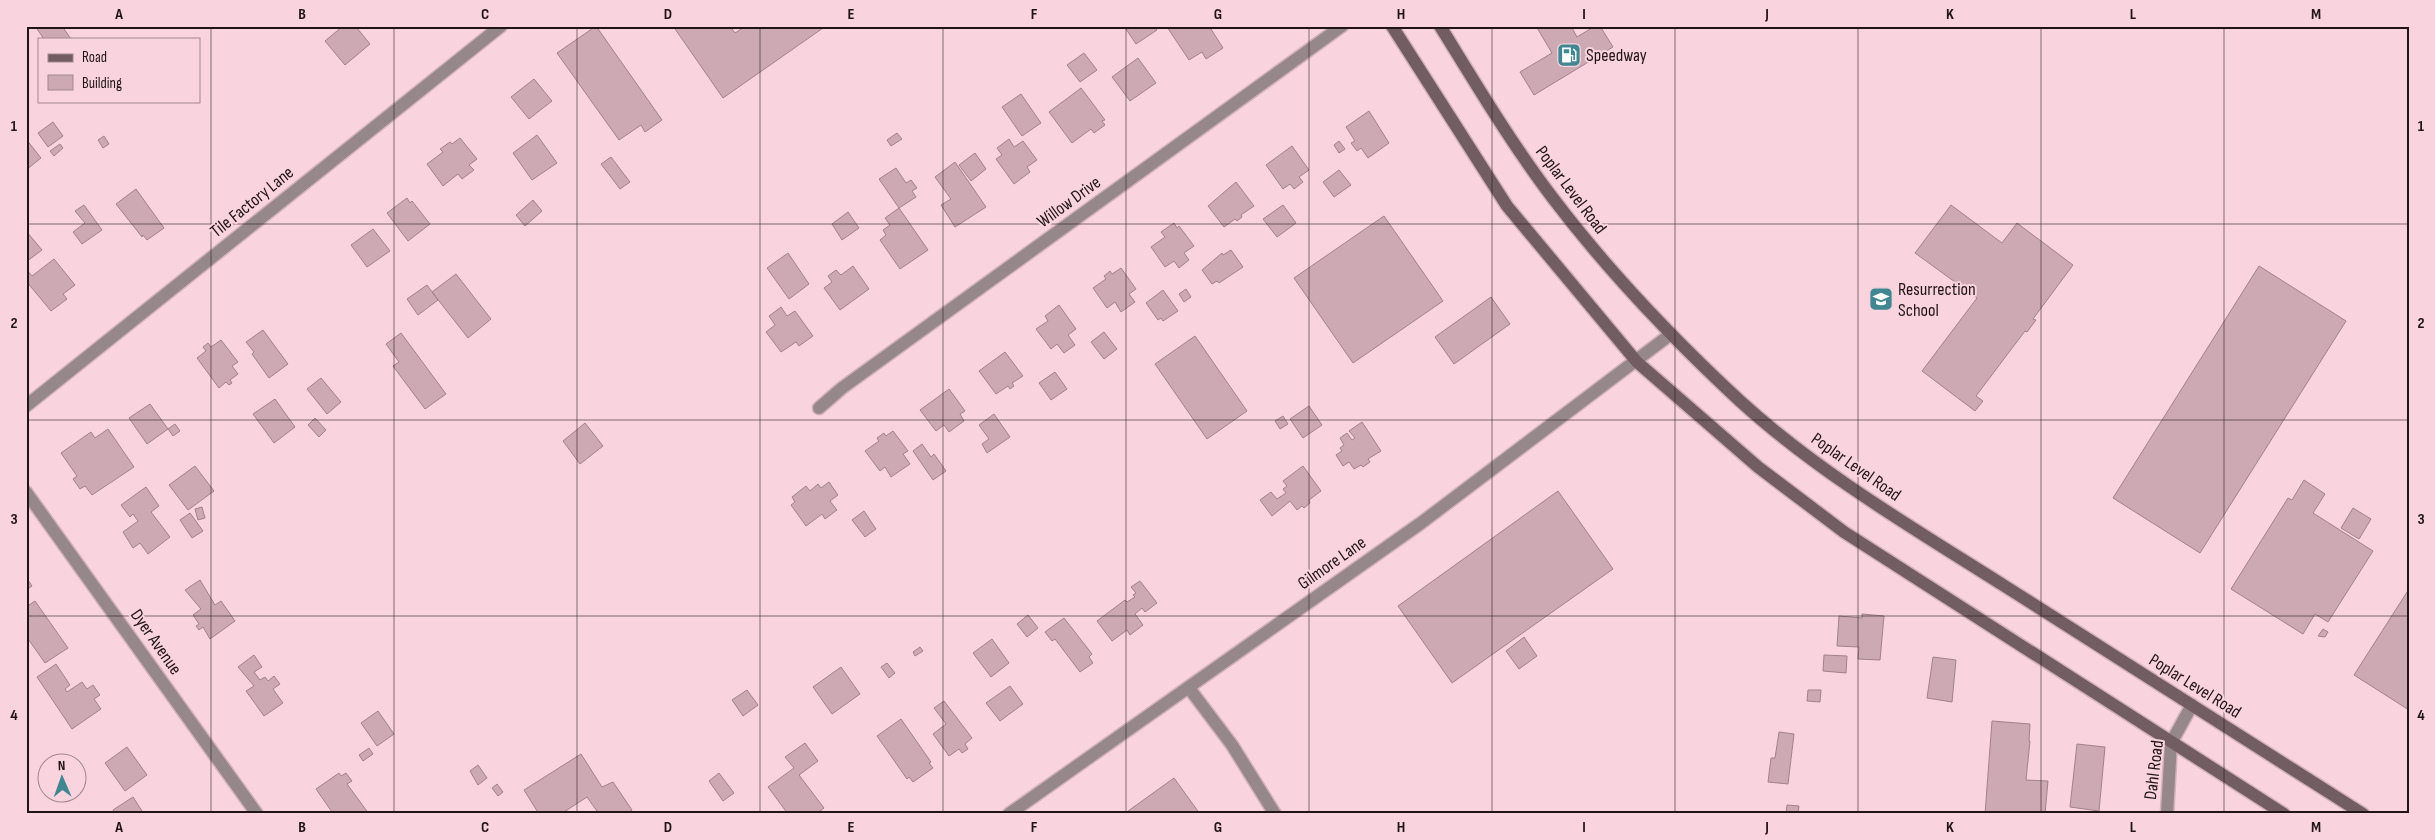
<svg xmlns="http://www.w3.org/2000/svg" width="2435" height="840" viewBox="0 0 2435 840" font-family="'Sofia Sans Condensed',sans-serif">
  <style>
    .building { fill: #cca9b3; stroke: #a2818b }
    .lines { fill: none; stroke-linecap: round; stroke-linejoin: round }
    .minor-casing { stroke: #d2b1bb; stroke-width: 15 }
    .secondary-casing { stroke: #d2b1bb; stroke-width: 15 }
    .minor { stroke: #96878b; stroke-width: 12 }
    .secondary { stroke: #725d63; stroke-width: 12 }
    .grid { fill: none; stroke: #201418; stroke-width: 1; stroke-opacity: 0.55 }
    .labels { text-anchor: middle; dominant-baseline: central; stroke-width: 4; stroke-linejoin: round; paint-order: stroke }
    .poi-label { font-size: 18px; fill: #201418; stroke: #f9d4df; text-anchor: start }
    .street-label { font-size: 18px; fill: #201418; stroke: #f9d4df }
    .neatline { fill: none; stroke: #201418; stroke-width: 2 }
    .grid-label { font-size: 16px; text-anchor: middle; font-weight: bold; fill: #201418 }
  </style>
  <rect width="100%" height="100%" fill="#f9d4df"/>
  <path class="building" d="M35 26H62L71 39H44Z
    M343 26H359L357 28 370 44 345 65 325 41Z
    M596 26 662 120 645 132 641 125 619 140 557 53Z
    M673 26H730L735 33 746 26 823 28 723 98Z
    M1124 26H1154L1157 30 1136 44Z
    M1209 26 1223 48 1206 59 1202 52 1189 60 1167 27Z
    M1536 26H1571L1577 37 1595 26H1600L1613 47 1534 95 1520 72 1552 53Z
    M1084 53 1097 70 1080 82 1067 65Z
    M1138 58 1156 83 1130 101 1112 77Z
    M534 79 552 101 529 119 511 97Z
    M1081 88 1105 120 1102 121 1105 125 1094 133 1091 129 1072 143 1049 112Z
    M1021 94 1041 123 1022 136 1002 107Z
    M1369 111 1389 143 1368 158 1361 148 1357 151 1351 143 1355 141 1346 127Z
    M53 122 63 136 48 147 38 133Z
    M897 133 902 139 891 146 887 140Z
    M537 135 557 163 532 180 513 153Z
    M104 136 109 144 103 148 98 140Z
    M460 138 477 159 469 165 474 170 462 179 458 174 443 186 427 164 443 152 440 149 450 142 452 144Z
    M26 139 41 158 26 170Z
    M1009 139 1014 147 1023 141 1037 160 1027 167 1030 172 1014 184 996 159 1002 155 997 148Z
    M1339 141 1345 149 1339 153 1334 145Z
    M60 144 63 148 54 156 50 151Z
    M1292 146 1309 170 1299 177 1303 182 1294 189 1290 184 1283 189 1266 165Z
    M975 153 986 169 971 181 959 165Z
    M611 157 630 182 620 189 601 164Z
    M955 162 986 207 955 227 941 205 951 199 935 177Z
    M896 168 906 183 911 180 917 188 912 191 916 197 899 208 879 179Z
    M1339 170 1351 185 1334 197 1323 182Z
    M1236 182 1254 206 1241 215 1242 217 1237 221 1235 219 1224 227 1208 206Z
    M136 189 164 228 147 240 143 235 142 237 116 204Z
    M407 198 410 203 412 201 430 224 408 241 387 213Z
    M533 200 542 211 525 226 516 215Z
    M84 205 102 230 82 244 73 232 85 223 75 211Z
    M1283 205 1296 223 1277 237 1263 219Z
    M1951 205 2002 243 2017 223 2073 265 2033 319 2036 320 2027 332 2025 331 1976 396 1983 401 1975 411 1922 371 1977 298 1915 253Z
    M899 208 928 250 900 269 880 240 886 235 883 230 890 225 885 218Z
    M848 212 859 228 842 240 832 224Z
    M1384 216 1443 301 1353 363 1294 278Z
    M1174 223 1177 228 1179 226 1194 246 1184 253 1189 260 1179 268 1174 261 1165 267 1151 247 1165 237 1161 232Z
    M373 229 390 251 367 267 351 245Z
    M27 232 42 250 26 262V233Z
    M1231 250 1243 267 1219 283 1217 281 1212 284 1202 270 1222 253 1223 255Z
    M788 253 809 284 789 299 767 268Z
    M54 259 75 285 63 294 67 299 51 311 26 281V269L32 276Z
    M853 266 869 289 840 310 824 288 832 282 828 276 836 270 841 275Z
    M2259 266 2346 321 2200 553 2113 498Z
    M1121 268 1136 289 1129 294 1135 302 1121 312 1115 302 1107 308 1093 288 1106 279 1104 276 1110 271 1112 274Z
    M456 274 491 319 468 338 432 292Z
    M427 285 438 300 418 315 407 299Z
    M1186 289 1191 297 1184 302 1179 294Z
    M1163 290 1178 311 1163 321 1161 318 1158 320 1146 303Z
    M1491 297 1510 324 1454 364 1435 337Z
    M1059 305 1076 329 1068 335 1075 345 1064 353 1057 344 1051 349 1036 329 1048 321 1045 316Z
    M781 307 787 316 795 311 813 336 799 346 796 342 781 352 766 332 775 325 769 316Z
    M263 330 288 364 269 378 252 354 254 352 246 342Z
    M1104 332 1117 349 1104 359 1091 342Z
    M401 333 446 394 425 409 393 366 399 362 386 344Z
    M1195 336 1247 411 1207 439 1155 364Z
    M221 340 238 362 232 366 238 374 230 380 232 383 229 385 226 382 219 388 197 358 206 351 203 347 208 343 211 347Z
    M1005 352 1023 376 1012 383 1014 386 1010 389 1008 386 996 394 979 371Z
    M1055 372 1067 389 1051 400 1039 383Z
    M321 378 341 402 327 414 307 389Z
    M949 389 965 411 960 414 964 421 949 432 944 425 936 431 920 410Z
    M275 399 295 427 274 443 253 414Z
    M150 404 168 429 147 444 129 418Z
    M1309 406 1322 425 1303 438 1290 419Z
    M994 414 1010 437 987 453 982 444 989 439 979 425Z
    M1283 416 1288 424 1280 429 1275 421Z
    M315 418 326 430 319 437 308 425Z
    M1362 422 1381 451 1368 459 1370 462 1363 467 1361 465 1354 469 1349 462 1343 466 1336 455 1342 451 1340 448 1344 445 1340 438 1347 433 1352 440 1355 438 1349 431Z
    M585 423 603 446 580 464 563 441Z
    M175 424 180 431 173 436 168 429Z
    M108 429 134 467 92 495 85 486 80 489 73 479 77 476 61 453 91 432 95 438Z
    M893 431 908 451 903 454 910 464 891 477 885 467 880 471 865 451 879 441 877 438 884 433 886 436Z
    M922 444 931 457 934 454 946 471 933 480 913 451Z
    M195 466 214 491 188 510 169 485Z
    M1303 466 1321 491 1309 500 1310 503 1304 508 1302 506 1297 510 1290 501 1272 516 1260 500 1271 492 1277 499 1286 493 1283 489 1287 486 1283 481Z
    M2304 480 2325 494 2313 513 2373 551 2328 622 2315 614 2303 634 2231 589 2288 498 2292 500Z
    M829 482 838 495 830 501 837 510 825 519 822 514 806 526 791 505 795 502 792 497 806 486 810 491 818 484 821 488Z
    M146 487 159 506 151 512 170 537 148 554 140 543 133 548 123 532 138 521 133 514 130 517 121 505Z
    M1558 491 1613 569 1452 683 1398 606Z
    M202 507 205 518 198 520 195 509Z
    M2353 508 2371 519 2359 539 2341 528Z
    M864 511 876 529 865 537 852 520Z
    M190 513 203 531 192 538 180 520Z
    M26 577 32 586 26 590Z
    M200 580 215 605 221 601 235 621 210 639 203 627 199 630 196 626 199 624 193 615 201 609 185 590Z
    M1140 581 1157 603 1145 612 1142 608 1135 614 1143 625 1130 635 1127 630 1112 641 1097 621 1125 600 1127 602 1135 597 1133 595 1136 593 1131 587Z
    M2409 589V710L2354 675Z
    M35 601 68 648 45 663 26 636V607Z
    M1862 614 1884 616 1880 660 1858 659 1859 647 1837 646 1839 616 1862 618Z
    M1028 615 1038 628 1027 637 1017 624Z
    M1064 618 1092 654 1089 657 1093 663 1080 672 1055 639 1052 641 1045 632Z
    M2323 629 2328 632 2325 637 2318 636Z
    M1524 637 1537 656 1519 669 1506 651Z
    M992 639 1009 663 991 677 973 653Z
    M920 647 923 651 915 656 913 652Z
    M254 655 262 667 254 672 260 680 265 677 268 681 274 676 280 684 273 689 283 703 264 716 246 691 254 686 238 667Z
    M1824 655 1847 656 1846 673 1823 671Z
    M1933 657 1956 660 1952 702 1927 698Z
    M887 663 895 673 889 678 881 667Z
    M56 664 70 685 65 689 67 692 82 682 87 689 93 685 100 695 94 699 101 709 72 729 37 677Z
    M841 667 860 694 832 714 813 687Z
    M1010 686 1023 704 1000 721 986 703Z
    M747 690 758 705 743 716 732 700Z
    M1808 690H1821L1820 702 1807 701Z
    M944 701 972 738 965 744 968 749 962 753 959 749 949 756 933 734 946 724 934 708Z
    M378 711 394 734 377 746 361 723Z
    M901 719 931 762 929 763 933 768 913 782 909 777 907 779 877 736Z
    M1992 721 2030 724 2029 741H2030L2026 780 2048 781 2045 814H1985Z
    M1779 732 1794 734 1788 784 1768 782 1771 758H1775Z
    M805 743 818 761 799 775 824 808 816 814H788L768 787 794 768 785 757Z
    M2077 744 2105 747 2099 811 2070 807Z
    M127 747 147 775 125 791 105 763Z
    M369 748 373 754 363 761 359 755Z
    M581 754 602 787 613 782 632 810 627 814H599L587 797 561 814H539L524 790Z
    M478 765 487 778 478 785 470 771Z
    M339 773 341 776 346 773 352 781 347 784 369 814H329L332 812 316 789Z
    M719 773 734 793 723 801 709 781Z
    M1174 778 1200 814H1124Z
    M497 784 503 792 498 796 492 788Z
    M133 797 144 814H115L113 810Z
    M1787 805 1799 806 1798 814H1786Z"/>
  <g class="lines">
    <g class="minor-casing">
      <path id="minor" d="M26 406 501 26
        M819 408 842 388 1342 26
        M26 492 257 814
        M1189 688 1232 745 1275 814
        M1009 814 1421 523 1671 334
        M2167 814 2171 743 2192 705"/>
    </g>
    <g class="secondary-casing">
      <path id="secondary" d="M1392 26 1507 206 1637 362 1758 467 1844 532 2284 814
        M1440 26C1476 84 1511 143 1552 197 1608 271 1672 338 1740 401 1819 473 1913 528 2003 585 2123 661 2243 738 2363 814"/>
    </g>
    <use href="#minor" class="minor"/>
    <use href="#secondary" class="secondary"/>
  </g>
  <path class="grid" d="M211 26V814M394 26V814M577 26V814M760 26V814M943 26V814M1126 26V814M1309 26V814M1492 26V814M1675 26V814M1858 26V814M2041 26V814M2224 26V814M26 224H2409M26 420H2409M26 616H2409"/>
  <defs>
    <g id="fuel-square" transform="scale(1.25)"><rect x="-9" y="-9" width="18" height="18" rx="4" fill="#418792" stroke="#f9d4df"/><path d="M-5.5-6h7V0h2V4h1.3V-2.5L3-4.5l.8-.8L6-3V5H2.5V1h-1V6h-7ZM-4.2-4.7v3.2H.2V-4.7Z" fill="#fff"/></g>
    <g id="school-square" transform="scale(1.25)"><rect x="-9" y="-9" width="18" height="18" rx="4" fill="#418792" stroke="#f9d4df"/><path d="M0-5L7-2L0 1L-7-2ZM-4 1L0 2.5L4 1V4Q0 6-4 4Z" fill="#fff"/></g>
  </defs>
  <g fill-rule="evenodd">
    <use href="#fuel-square" x="1569" y="55"/>
    <use href="#school-square" x="1881" y="299"/>
  </g>
  <g class="labels">
    <g class="poi-label">
      <text x="1586" y="55">Speedway</text>
      <text x="1898" y="289">Resurrection<tspan x="1898" dy="21">School</tspan></text>
    </g>
    <g class="street-label">
      <text transform="translate(1571 190) rotate(53)">Poplar Level Road</text>
      <text transform="translate(252 202) rotate(-39)">Tile Factory Lane</text>
      <text transform="translate(1069 202) rotate(-36)">Willow Drive</text>
      <text transform="translate(1856 467) rotate(35)">Poplar Level Road</text>
      <text transform="translate(1332 563) rotate(-35)">Gilmore Lane</text>
      <text transform="translate(156 642) rotate(55)">Dyer Avenue</text>
      <text transform="translate(2195 686) rotate(32)">Poplar Level Road</text>
      <text transform="translate(2154 770) rotate(-83)">Dahl Road</text>
    </g>
  </g>
  <rect width="2435" height="840" fill="none" stroke="#f9d4df" stroke-width="55"/>
  <rect x="38" y="38" width="162" height="65" fill="#f9d4df" stroke="#a2878f"/>
  <rect x="48" y="54" width="25" height="8" fill="#725d63" stroke="#a2878f"/>
  <text x="82" y="62" font-size="15" fill="#201418">Road</text>
  <rect x="48" y="75" width="25" height="15" fill="#cca9b3" stroke="#a2878f"/>
  <text x="82" y="88" font-size="15" fill="#201418">Building</text>
  <g transform="translate(62 778) rotate(358)"><circle r="24" fill="#f9d4df" stroke="#a2878f"/>
  <path d="M0-4L9 19L0 12L-9 19Z" fill="#418792"/>
  <text y="-8" font-size="14" font-weight="bold" text-anchor="middle" fill="#201418">N</text>
  </g>
  <rect x="28" y="28" width="2380" height="784" class="neatline"/>
  <g class="grid-label">
    <text x="119" y="19">A</text>
    <text x="302" y="19">B</text>
    <text x="485" y="19">C</text>
    <text x="668" y="19">D</text>
    <text x="851" y="19">E</text>
    <text x="1034" y="19">F</text>
    <text x="1218" y="19">G</text>
    <text x="1401" y="19">H</text>
    <text x="1584" y="19">I</text>
    <text x="1767" y="19">J</text>
    <text x="1950" y="19">K</text>
    <text x="2133" y="19">L</text>
    <text x="2316" y="19">M</text>
    <text x="14" y="131">1</text>
    <text x="2421" y="131">1</text>
    <text x="14" y="328">2</text>
    <text x="2421" y="328">2</text>
    <text x="14" y="524">3</text>
    <text x="2421" y="524">3</text>
    <text x="14" y="720">4</text>
    <text x="2421" y="720">4</text>
    <text x="119" y="832">A</text>
    <text x="302" y="832">B</text>
    <text x="485" y="832">C</text>
    <text x="668" y="832">D</text>
    <text x="851" y="832">E</text>
    <text x="1034" y="832">F</text>
    <text x="1218" y="832">G</text>
    <text x="1401" y="832">H</text>
    <text x="1584" y="832">I</text>
    <text x="1767" y="832">J</text>
    <text x="1950" y="832">K</text>
    <text x="2133" y="832">L</text>
    <text x="2316" y="832">M</text>
  </g>
</svg>
